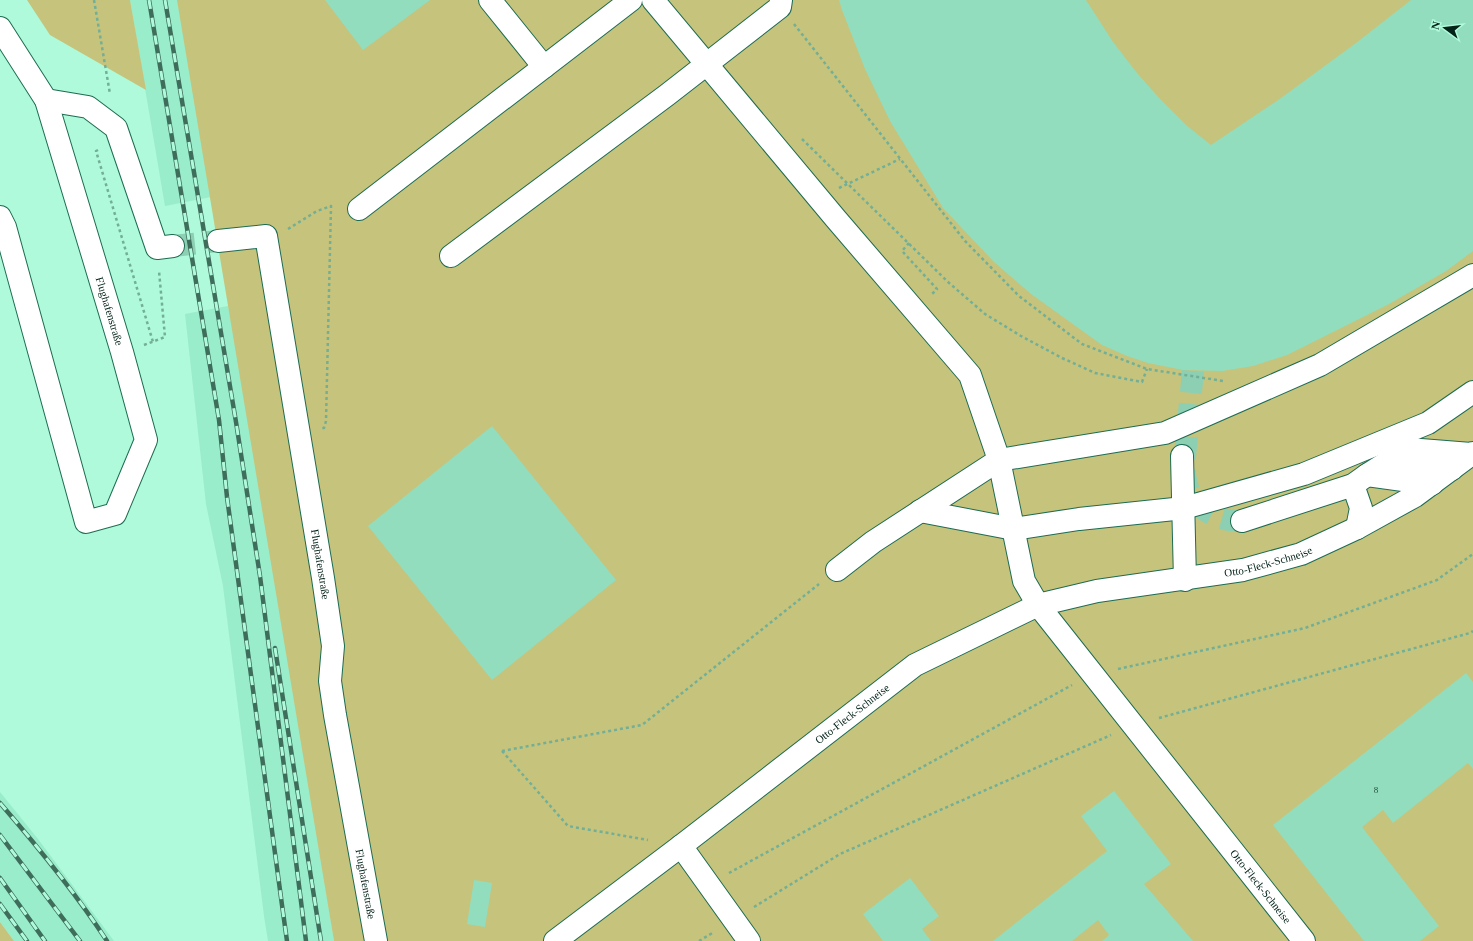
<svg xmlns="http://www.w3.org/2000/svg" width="1473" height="941" viewBox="0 0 1473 941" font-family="Georgia,serif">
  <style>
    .built { fill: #99edca }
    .green { fill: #c6c37c }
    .building { fill: #92ddbe }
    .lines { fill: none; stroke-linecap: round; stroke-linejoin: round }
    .minor-tunnel { stroke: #8ccfb3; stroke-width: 22; stroke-dasharray: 22 11; stroke-linecap: butt }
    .minor-casing { stroke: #1d6c52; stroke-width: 24 }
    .path { stroke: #72af96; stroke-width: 2.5; stroke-dasharray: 3 3; stroke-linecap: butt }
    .minor { stroke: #fff; stroke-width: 22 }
    .rail-casing { stroke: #3f6d5c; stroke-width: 4.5 }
    .rail { stroke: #aefada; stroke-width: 3; stroke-dasharray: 9; stroke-linecap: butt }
    .labels { text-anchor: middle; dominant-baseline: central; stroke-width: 4; stroke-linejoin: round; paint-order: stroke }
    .number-label { font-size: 9px; fill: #275142 }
    .street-label { font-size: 11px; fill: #032218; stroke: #aefada }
  </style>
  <rect width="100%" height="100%" fill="#aefada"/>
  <path class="built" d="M130 0H178L211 197 165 206Z
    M228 306 250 408 334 941H268L264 916 223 586 206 504 185 314Z
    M0 792 38 839 114 941H14L0 922Z"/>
  <path class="green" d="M27 0H130L146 90 50 35Z
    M177 0H1473V941H334Z
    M0 922 14 941H0Z"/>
  <path class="building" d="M325 0H430L363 50Z
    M839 0H1086L1113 42 1137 73 1160 99 1186 125 1211 145 1281 98 1356 43 1411 0H1473V251L1446 271 1389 304 1287 355 1253 366 1222 371 1183 370 1148 363 1127 356 1102 345 1031 294 994 262 943 208 890 121 865 69 842 10Z
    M492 426 616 580 492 680 368 526Z
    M1466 673 1473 682V769L1468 763 1393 823 1383 810 1362 827 1439 926 1420 941H1364L1273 825Z
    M1114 791 1171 864 1144 884 1193 941H1102L1109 935 1098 920 1072 941H993L1107 851 1081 816Z
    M910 878 939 916 922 929 931 941H883L863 914Z
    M474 880 492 883 485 927 467 924Z"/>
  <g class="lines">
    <path class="minor-tunnel" d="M173 246 218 241
      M1193 371C1191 392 1189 413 1187 434 1186 449 1183 465 1186 480 1190 507 1217 522 1242 521"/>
    <g class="minor-casing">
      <g id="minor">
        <path d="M490 0 544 67"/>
        <path id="s1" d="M653 0 836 219 970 375 999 460 1024 581 1038 605 1304 941"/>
        <path id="s2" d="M0 28 46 100 122 352 146 440 115 514 86 522 5 227 0 217"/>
        <path d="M46 100 88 107 116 128 157 248 173 246"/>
        <path d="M359 209 631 0"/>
        <path id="s3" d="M218 241 266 236 323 578 333 646 330 681 335 715 376 941"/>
        <path d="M451 256 667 95 780 7 781 0"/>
        <path d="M1182 456 1185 580"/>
        <path d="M1396 462 1452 469"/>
        <path d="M1367 475 1432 484"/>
        <path d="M1353 485 1361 508 1357 528"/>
        <path d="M920 511 1014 529 1079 519 1184 508 1304 474 1428 423 1473 392"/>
        <path d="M1242 521 1353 485 1367 475 1408 449 1471 454"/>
        <path d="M837 570 873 542 999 460 1165 433 1320 365 1473 275"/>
        <path d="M681 846 749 941"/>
        <path id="s4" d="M555 941 681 846 915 665 1038 605 1097 591 1243 570 1301 554 1357 528 1415 496 1473 453"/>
      </g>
    </g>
    <path class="path" d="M94 0 110 94
      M794 24 965 241 1019 296 1082 344 1147 369 1223 381
      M802 139 948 282 985 314 1021 336 1062 358 1095 373 1142 382 1147 369
      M98 150 96 151 153 342
      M839 188 900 159
      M288 229 317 211 331 206 326 421 324 428H321
      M909 243 902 251 937 289 931 295
      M144 345 165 337 159 271
      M1118 669 1305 628 1437 580 1473 554
      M1159 718 1470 633 1473 631
      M502 751 642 725 819 584
      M502 751 568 826 648 840
      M729 873 1072 685
      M754 907 840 854 1111 735
      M699 941 714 932"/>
    <use href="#minor" class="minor"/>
    <g class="rail-casing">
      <path id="rail" d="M149 0 219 420 227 497 282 905 287 941
        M165 0 236 422 260 576 306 941
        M275 648 321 941
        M0 803C38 847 75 892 107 941
        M0 835 80 941
        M0 878 45 941
        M0 904 27 941"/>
    </g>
    <use href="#rail" class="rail"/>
  </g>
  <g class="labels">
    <g class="number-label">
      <text x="1376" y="790">8</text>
    </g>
    <g class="street-label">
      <text stroke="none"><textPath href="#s2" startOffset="306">Flughafenstraße</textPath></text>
      <text stroke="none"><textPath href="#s4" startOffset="825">Otto-Fleck-Schneise</textPath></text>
      <text stroke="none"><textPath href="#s3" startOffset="381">Flughafenstraße</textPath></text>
      <text stroke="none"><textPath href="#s4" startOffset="374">Otto-Fleck-Schneise</textPath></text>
      <text stroke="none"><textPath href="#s3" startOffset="705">Flughafenstraße</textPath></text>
      <text stroke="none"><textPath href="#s1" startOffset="1091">Otto-Fleck-Schneise</textPath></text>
    </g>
  </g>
  <g transform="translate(1445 28) rotate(285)" stroke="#aefada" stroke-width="3" paint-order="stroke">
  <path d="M0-3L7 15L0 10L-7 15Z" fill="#032218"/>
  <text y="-6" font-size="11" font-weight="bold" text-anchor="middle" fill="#032218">N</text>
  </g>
</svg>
